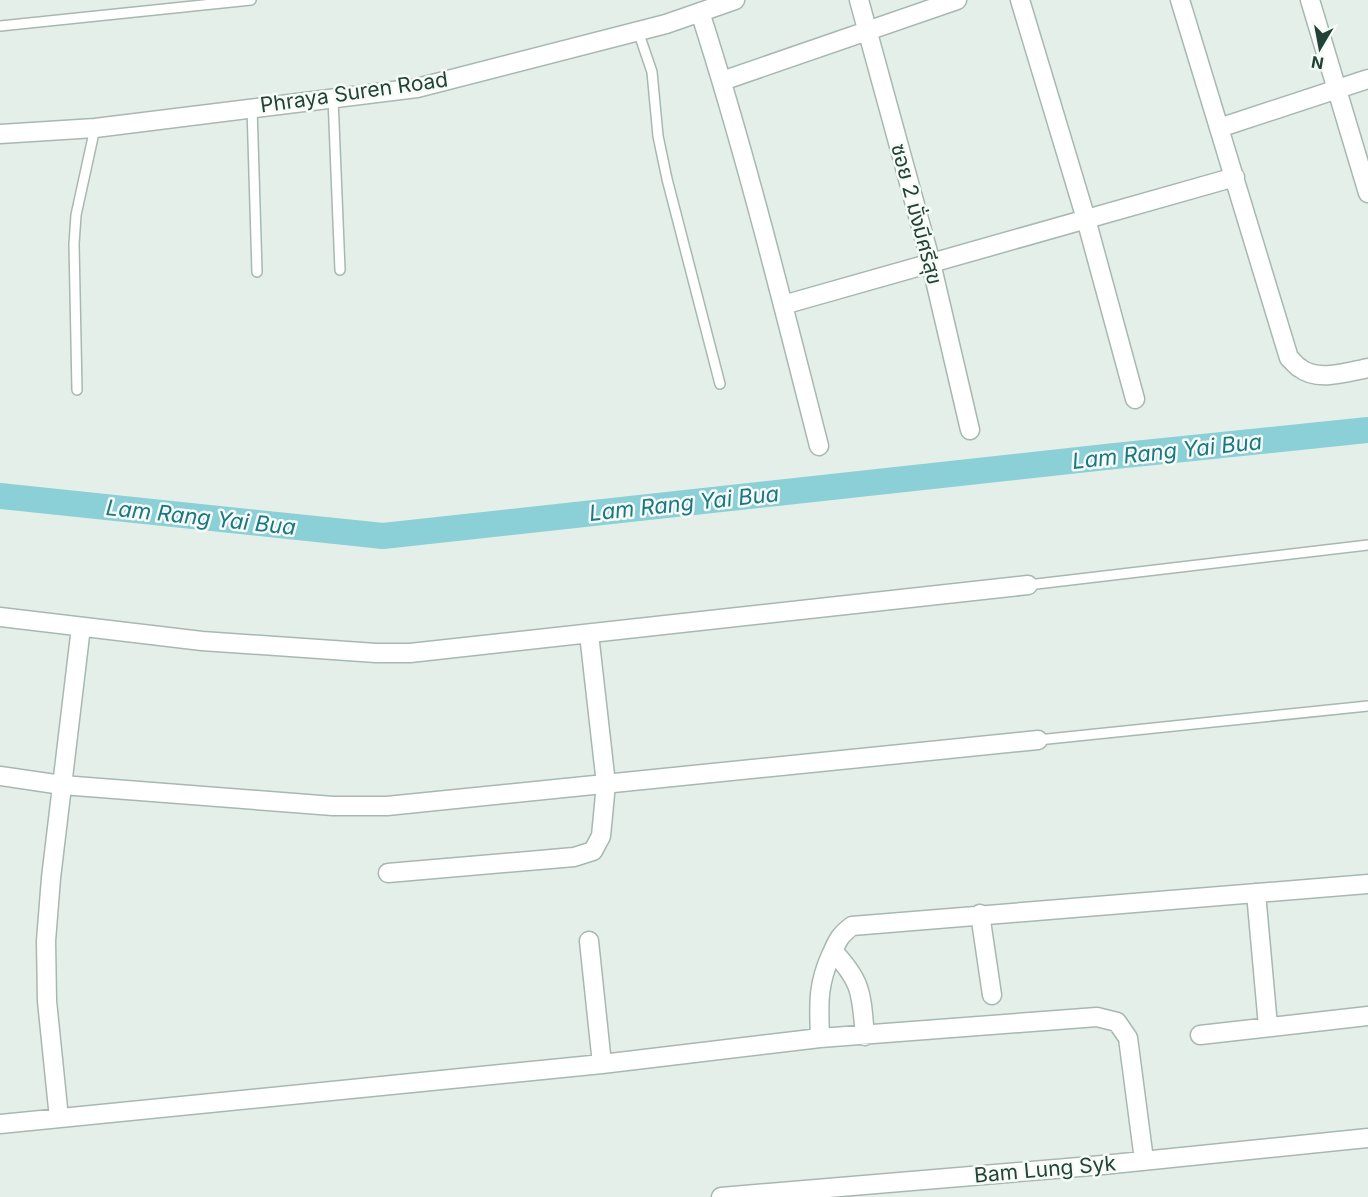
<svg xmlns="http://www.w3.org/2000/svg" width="1368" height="1197" viewBox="0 0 1368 1197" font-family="Inter,'Noto Sans Thai',sans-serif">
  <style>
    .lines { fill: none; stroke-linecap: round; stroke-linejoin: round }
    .canal { stroke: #8bd0d6; stroke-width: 26 }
    .service-casing { stroke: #a7b8b1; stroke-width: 12 }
    .minor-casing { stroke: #a7b8b1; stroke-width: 21 }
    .service { stroke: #fff; stroke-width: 9 }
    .minor { stroke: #fff; stroke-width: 18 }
    .labels { text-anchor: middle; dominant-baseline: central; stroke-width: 5; stroke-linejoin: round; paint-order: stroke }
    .street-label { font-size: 21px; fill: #234237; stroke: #f6fbf8 }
    .water-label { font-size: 22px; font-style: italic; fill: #197882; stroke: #f6fbf8 }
  </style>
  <rect width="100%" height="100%" fill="#e5efea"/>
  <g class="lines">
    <path class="canal" d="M0 496 383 536 1115 456 1368 430"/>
    <g class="service-casing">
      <path id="service" d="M0 26 251 0
        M638 31 652 72 658 136 667 179 720 384
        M333 98 340 270
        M252 107 257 272
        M77 390 74 244 76 215 95 128
        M1028 585 1368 545
        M1038 740 1368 706"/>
    </g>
    <g class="minor-casing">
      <path id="minor" d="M859 0 931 263 970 430
        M1020 0 1086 219 1135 399
        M1180 0 1219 128
        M1310 0 1368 193
        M700 12C746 155 782 301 819 446
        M1368 79 1219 128 1289 358C1293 361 1296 366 1300 368 1317 382 1348 372 1368 368
        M722 81 957 0
        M0 134 95 128 417 88 666 24 735 0
        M783 305 1235 177
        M0 617 202 641 376 653H410L1028 585
        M0 776 62 785 333 806H387L1038 740
        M388 873 574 857 593 851 601 836 606 784 589 634
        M1256 893 1268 1026
        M980 914 992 995
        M589 941 602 1064
        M833 951C863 983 861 994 865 1036
        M1200 1035 1368 1016
        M820 1038C819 1005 817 986 831 955 838 940 839 936 852 926L1368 884
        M59 1118 47 1001 46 941 51 878 81 627
        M0 1124 602 1064 820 1038 1097 1017 1117 1022 1128 1038 1144 1160
        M721 1197 1103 1165 1368 1138"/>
    </g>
    <use href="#service" class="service"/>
    <use href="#minor" class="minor"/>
  </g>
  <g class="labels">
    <g class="street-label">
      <text transform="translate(354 92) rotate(-8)">Phraya Suren Road</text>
      <text transform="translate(917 214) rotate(75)">ซอย 2 มั่งมีศรีสุข</text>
      <text transform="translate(1045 1169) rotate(-5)">Bam Lung Syk</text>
    </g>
    <g class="water-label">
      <text transform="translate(1167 451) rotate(-6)">Lam Rang Yai Bua</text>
      <text transform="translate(684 503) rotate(-6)">Lam Rang Yai Bua</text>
      <text transform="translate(201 517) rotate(6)">Lam Rang Yai Bua</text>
    </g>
  </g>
  <g transform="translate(1320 48) rotate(190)" stroke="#f6fbf8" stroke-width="4.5" paint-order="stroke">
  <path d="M0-4.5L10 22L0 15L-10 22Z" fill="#234237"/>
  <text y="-9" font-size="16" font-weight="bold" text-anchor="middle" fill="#234237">N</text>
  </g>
</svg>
